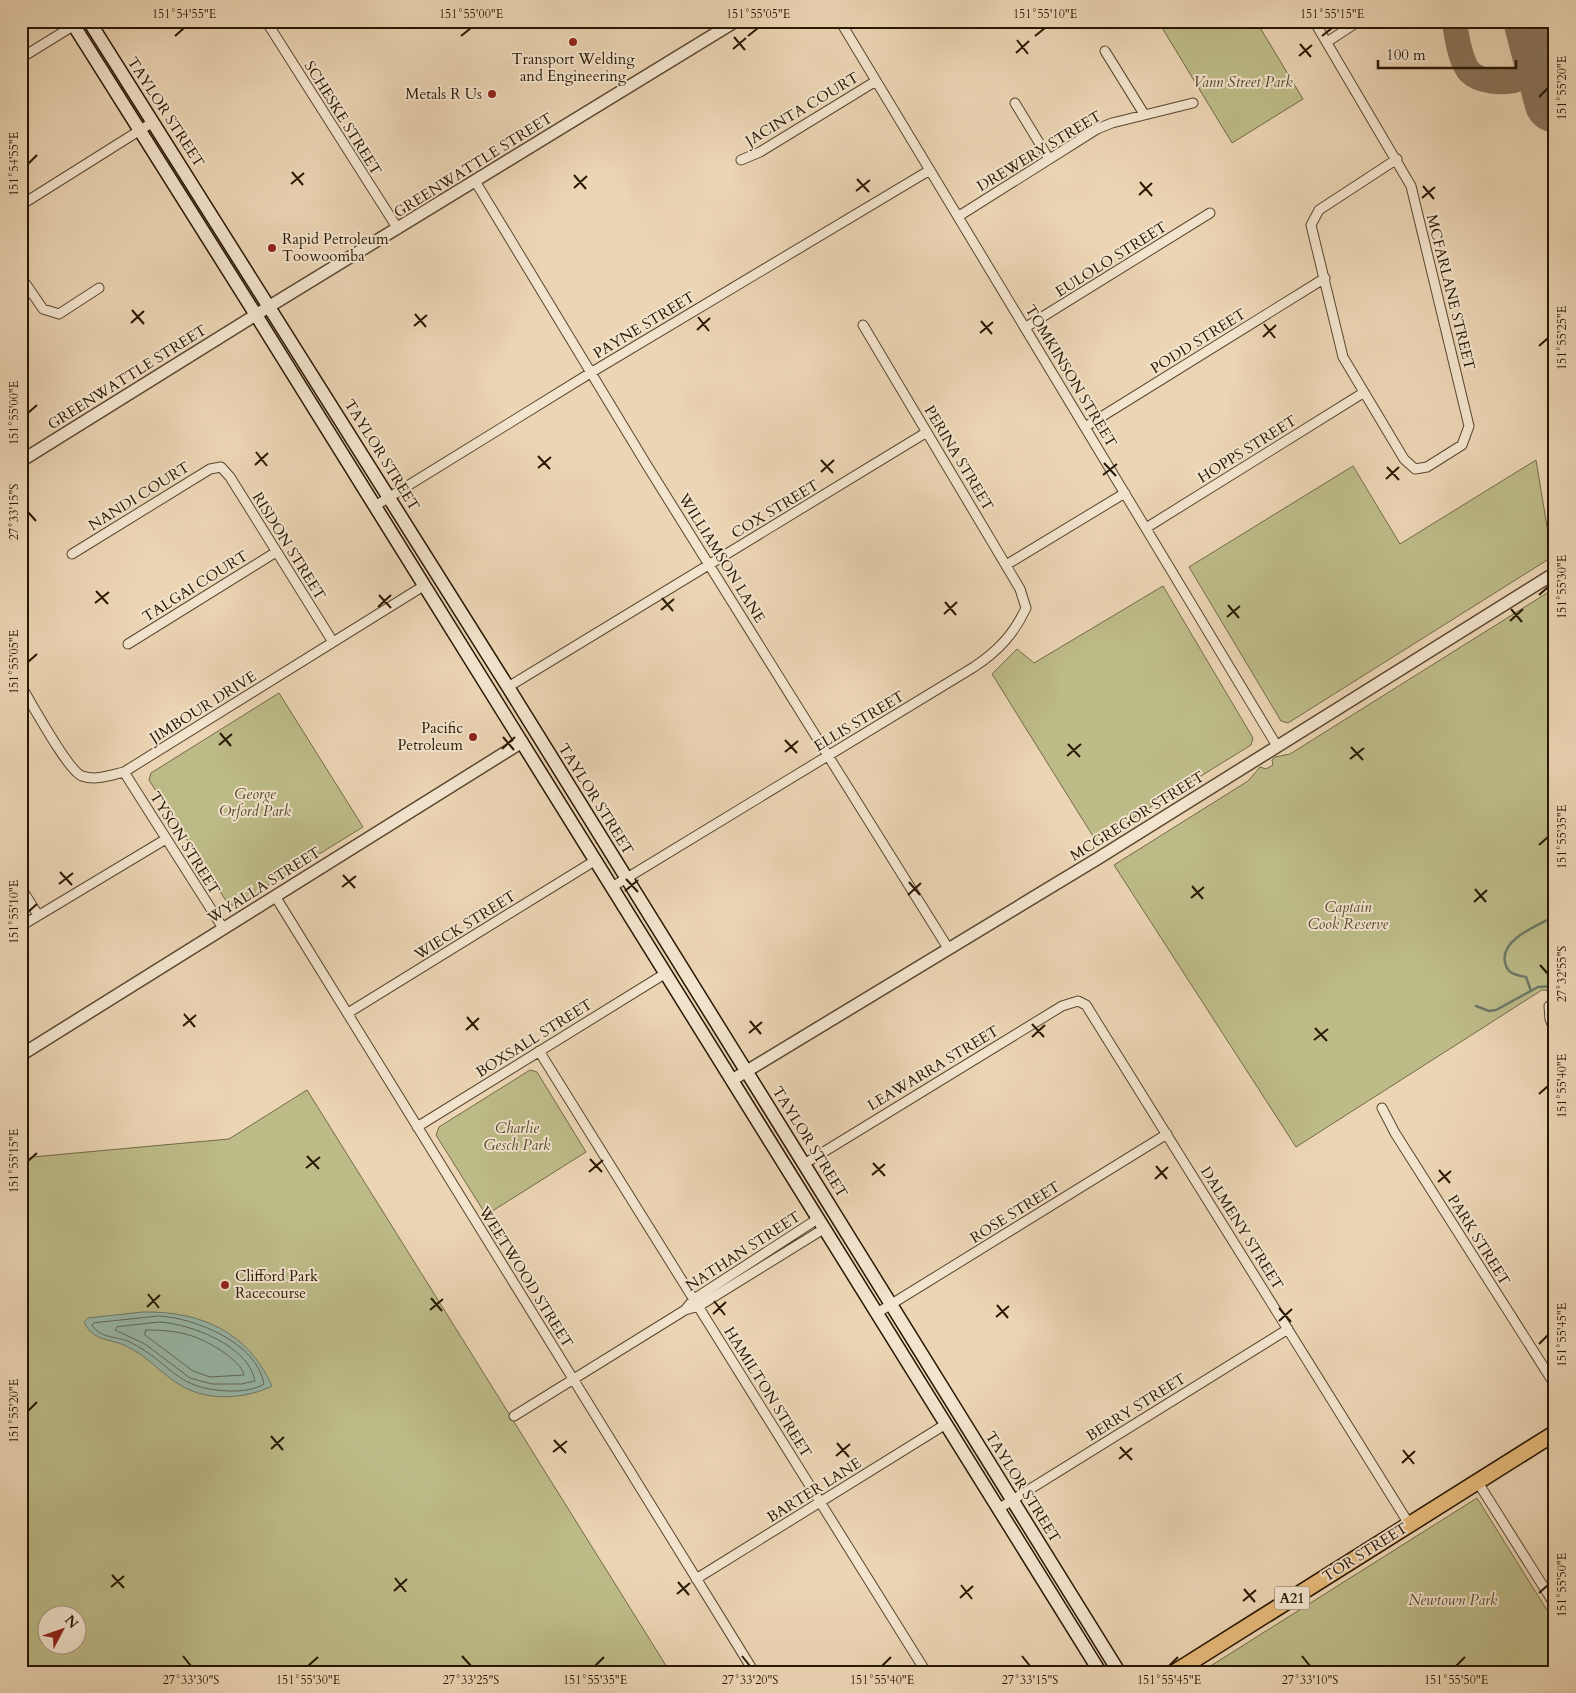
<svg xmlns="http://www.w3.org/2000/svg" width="1576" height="1693" viewBox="0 0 1576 1693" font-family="Cardo,serif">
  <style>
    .green { fill: #bdbc89; stroke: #726a46; fill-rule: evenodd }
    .water { fill: #99b9ab; stroke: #6c7968 }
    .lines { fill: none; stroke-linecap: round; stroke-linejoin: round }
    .shore { stroke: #606857; stroke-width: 1 }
    .stream { stroke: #6c7968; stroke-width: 2.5 }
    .taxiway { stroke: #8a765c; stroke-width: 25 }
    .runway { stroke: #8a765c; stroke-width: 61 }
    .minor-casing { stroke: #59472f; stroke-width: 11 }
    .tertiary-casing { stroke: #59472f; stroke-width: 14 }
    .secondary-casing { stroke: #281803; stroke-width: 15 }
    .trunk-casing { stroke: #281803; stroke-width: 18 }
    .minor { stroke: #f3e4ce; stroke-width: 9 }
    .tertiary { stroke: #f3e4ce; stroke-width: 11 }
    .secondary { stroke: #f3e4ce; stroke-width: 12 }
    .trunk { stroke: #e6ba7a; stroke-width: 15 }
    .ticks { fill: none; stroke: #281803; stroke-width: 2 }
    .poi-dot { fill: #8f2418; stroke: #f3e4ce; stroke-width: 2 }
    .labels { text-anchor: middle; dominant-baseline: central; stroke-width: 4; stroke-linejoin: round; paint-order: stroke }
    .shield { fill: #f3e4ce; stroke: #655540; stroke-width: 1 }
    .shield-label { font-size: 14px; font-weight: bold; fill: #281803 }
    .poi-label { font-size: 15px; fill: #281803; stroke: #f3e4ce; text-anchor: end }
    .park-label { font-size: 15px; font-style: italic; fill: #55492b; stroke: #f3e4ce }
    .street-label { font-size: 15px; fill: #281803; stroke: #f3e4ce }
    .neatline { fill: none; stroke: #281803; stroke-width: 2 }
    .ticks-label { font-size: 12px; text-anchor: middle; fill: #281803 }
  </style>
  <rect width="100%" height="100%" fill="#ecd5b4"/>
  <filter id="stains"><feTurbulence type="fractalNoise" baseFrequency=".004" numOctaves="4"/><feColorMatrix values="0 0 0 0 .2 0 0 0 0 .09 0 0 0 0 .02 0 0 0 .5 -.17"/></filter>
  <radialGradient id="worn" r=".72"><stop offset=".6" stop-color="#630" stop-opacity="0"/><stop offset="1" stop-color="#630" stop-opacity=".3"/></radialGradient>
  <path class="green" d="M1158 21H1256L1303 99 1232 143Z
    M1536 460 1552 557 1288 723 1281 721 1189 567 1353 466 1400 544Z
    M1163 586 1253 738 1251 745 1096 841 992 674 1017 649 1034 663Z
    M1555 588V991L1542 990 1296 1147 1114 865 1248 781 1260 767 1266 769 1273 765 1272 760 1275 757 1290 754Z
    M279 693 363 827 235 906 228 904 149 780 151 773Z
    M530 1070 537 1072 586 1152 486 1215 436 1135 439 1127Z
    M307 1090 670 1672H21V1163L32 1157 229 1139ZM48 1616H78V1646H48Z
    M1477 1498 1555 1623V1672H1201Z"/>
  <path class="water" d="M143 1312C201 1311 248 1332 272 1386 246 1399 207 1402 180 1385 162 1374 148 1357 128 1347 111 1338 93 1342 84 1322L88 1318Z"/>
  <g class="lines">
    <path class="shore" d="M159 1316C196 1318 257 1343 264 1384 254 1390 242 1391 231 1391 175 1390 173 1364 130 1342 117 1336 101 1339 92 1325L94 1323Z
      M160 1322C191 1324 249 1346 255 1381L241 1384H212L190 1378 145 1344 115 1330 117 1327Z
      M146 1330C161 1330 175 1331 189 1335 204 1339 241 1359 244 1375L210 1377 193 1371 145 1335Z"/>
    <path class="stream" d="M1531 991 1526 977C1516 975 1507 974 1505 962 1500 939 1539 925 1555 916
      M1476 1006 1489 1011 1496 1010 1538 987 1555 986"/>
    <path class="taxiway" d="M1454 21C1457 36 1459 57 1468 70 1482 88 1531 85 1540 63 1544 51 1536 33 1533 21
      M1527 75C1547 74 1551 90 1555 106"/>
    <path class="runway" d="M1534 21 1555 102"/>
    <g class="minor-casing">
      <path id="minor" d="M266 21 398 229
        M840 21 1277 746
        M1314 21 1411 186 1469 426 1462 445 1427 467 1415 469 1404 459 1343 357 1311 225 1319 210 1397 159
        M1327 42 1359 21
        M1105 51 1144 114
        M21 58 81 21
        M1015 103 1049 159
        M741 160 760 152 876 81
        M475 181 648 467 948 948
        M21 205 153 122
        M959 216 1097 129 1112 123 1193 103
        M21 277 43 309 59 314 99 288
        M1026 327 1210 213
        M1085 427 1325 278
        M375 506 592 372 930 170
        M1146 528 1363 393
        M72 554 210 469 221 467 230 477 333 642
        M1006 565 1125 493
        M128 644 276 552
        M21 686C31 702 68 771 82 776 96 781 111 775 124 772L425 585
        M508 687 927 432
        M124 772 223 928
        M612 887 974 667C998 651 1014 634 1026 608L1020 589 863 325
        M21 888 38 915
        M275 896 754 1672
        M21 926 166 839
        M1549 1006 1550 1019 1555 1032
        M348 1013 596 860
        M539 1051 926 1672
        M1382 1108 1395 1133 1555 1385
        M417 1127 666 973
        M804 1164 1062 1006 1078 1001 1086 1005 1409 1524
        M685 1310 694 1299 819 1218
        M877 1313 1167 1134
        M514 1416 685 1310 699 1306 825 1228
        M1477 1481 1555 1605
        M998 1509 1288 1329
        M696 1579 946 1424"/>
    </g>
    <g class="tertiary-casing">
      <path id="tertiary" d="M21 461 270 306 736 21
        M21 1055 522 742
        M732 1080 1097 859 1555 573"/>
    </g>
    <g class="secondary-casing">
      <path id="secondary" d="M71 21 256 315 1100 1672
        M89 21 508 687 1119 1672"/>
    </g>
    <g class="trunk-casing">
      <path id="trunk" d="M1175 1672 1555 1433"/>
    </g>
    <use href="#minor" class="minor"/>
    <use href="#tertiary" class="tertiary"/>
    <use href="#secondary" class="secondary"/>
    <use href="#trunk" class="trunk"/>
  </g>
  <path class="ticks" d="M175 36 184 28M461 36 471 28M748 36 758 28M1035 36 1045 28M1322 36 1332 28M734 37 745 50M1017 40 1028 54M1300 44 1311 57M733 49 746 38M1016 53 1029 41M1299 56 1312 45M1539 97 1548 88M28 164 37 155M292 172 303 185M574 175 586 189M857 179 869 192M1140 182 1152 196M291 184 304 173M1423 186 1434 199M574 188 587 176M856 191 870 180M1139 195 1152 183M1422 198 1435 187M132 310 144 324M415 314 426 327M698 317 709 331M981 321 992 334M131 323 144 311M1264 324 1275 338M414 326 427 315M697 330 710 318M980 333 993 322M1263 337 1276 325M1539 346 1548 338M28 413 37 405M256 452 267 466M538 456 550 469M821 460 833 473M1104 463 1116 476M255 465 268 453M1387 467 1399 480M538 468 551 457M821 472 834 460M1103 475 1117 464M1386 479 1399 467M28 512 36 521M96 591 108 604M379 595 391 608M1539 595 1548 587M662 598 673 611M945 602 956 615M95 603 109 592M1228 605 1239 618M378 607 391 595M1511 609 1522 622M661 610 674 599M944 614 957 602M1227 617 1240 606M1510 621 1523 609M28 662 37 654M220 733 231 746M503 737 514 750M785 740 797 753M1068 744 1080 757M219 745 232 734M1351 747 1363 760M502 749 515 737M785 752 798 741M1067 756 1081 744M1350 759 1364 748M1539 845 1548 837M60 872 72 885M343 875 355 888M626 879 638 892M909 882 920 895M59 884 73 873M1192 886 1203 899M342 887 356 876M1475 889 1486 902M625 891 638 880M908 895 921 883M1191 898 1204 887M1474 902 1487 890M28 912 37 904M1540 965 1548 974M184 1014 195 1027M467 1017 478 1030M750 1021 761 1034M1032 1024 1044 1037M183 1026 196 1015M1315 1028 1327 1041M466 1030 479 1018M749 1033 762 1022M1032 1037 1045 1025M1314 1040 1328 1029M1539 1094 1548 1086M307 1156 319 1169M590 1159 602 1172M28 1161 37 1153M873 1163 885 1176M1156 1166 1167 1179M306 1168 320 1157M1439 1170 1450 1183M589 1172 603 1160M872 1175 885 1164M1155 1179 1168 1167M1438 1182 1451 1171M148 1294 159 1308M431 1298 442 1311M714 1301 725 1315M997 1305 1008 1318M147 1307 160 1295M1279 1308 1291 1322M430 1310 443 1299M713 1314 726 1302M996 1317 1009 1306M1279 1321 1292 1309M1539 1344 1548 1335M28 1411 37 1402M271 1436 283 1450M554 1440 566 1453M837 1443 849 1457M1120 1447 1132 1460M271 1449 284 1437M1403 1450 1414 1464M553 1452 567 1441M836 1456 850 1444M1119 1459 1132 1448M1402 1463 1415 1451M112 1575 124 1588M395 1578 406 1592M678 1582 689 1595M961 1585 972 1599M111 1587 124 1576M1244 1589 1255 1602M394 1591 407 1579M1539 1593 1548 1585M677 1594 690 1583M960 1598 973 1586M1243 1601 1256 1590M183 1656 191 1666M462 1656 471 1666M742 1656 750 1666M1022 1656 1030 1666M1302 1656 1310 1666M308 1666 318 1657M595 1666 604 1657M882 1666 891 1657M1169 1666 1178 1657M1456 1666 1465 1657"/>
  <g class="poi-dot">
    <circle cx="573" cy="42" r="5"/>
    <circle cx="492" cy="94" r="5"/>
    <circle cx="272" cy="248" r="5"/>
    <circle cx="473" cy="737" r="5"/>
    <circle cx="225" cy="1285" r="5"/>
  </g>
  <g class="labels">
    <rect class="shield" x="1274.5" y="1586.5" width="35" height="23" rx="4"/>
    <g class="shield-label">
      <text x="1292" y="1598">A21</text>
    </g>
    <g class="poi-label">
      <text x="573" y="59" text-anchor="middle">Transport Welding<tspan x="573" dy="17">and Engineering</tspan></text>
      <text x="482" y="94">Metals R Us</text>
      <text x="282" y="239" text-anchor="start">Rapid Petroleum<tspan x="282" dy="17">Toowoomba</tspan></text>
      <text x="463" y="728">Pacific<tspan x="463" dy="17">Petroleum</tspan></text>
      <text x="235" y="1276" text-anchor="start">Clifford Park<tspan x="235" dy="17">Racecourse</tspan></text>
    </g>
    <g class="park-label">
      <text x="1243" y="82">Vann Street Park</text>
      <text x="255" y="794">George<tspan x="255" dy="17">Orford Park</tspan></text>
      <text x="1348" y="907">Captain<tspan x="1348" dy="17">Cook Reserve</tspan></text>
      <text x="517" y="1128">Charlie<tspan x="517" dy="17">Gesch Park</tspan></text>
      <text x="1453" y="1600">Newtown Park</text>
    </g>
    <g class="street-label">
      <text transform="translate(802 109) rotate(-31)">JACINTA COURT</text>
      <text transform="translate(166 112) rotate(57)">TAYLOR STREET</text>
      <text transform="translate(343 118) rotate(58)">SCHESKE STREET</text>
      <text transform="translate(1039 151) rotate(-31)">DREWERY STREET</text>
      <text transform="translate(473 165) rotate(-32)">GREENWATTLE STREET</text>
      <text transform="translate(1111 259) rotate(-32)">EULOLO STREET</text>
      <text transform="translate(1451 292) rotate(76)">MCFARLANE STREET</text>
      <text transform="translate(644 325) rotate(-31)">PAYNE STREET</text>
      <text transform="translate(1198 341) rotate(-32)">PODD STREET</text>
      <text transform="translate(1071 376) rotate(59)">TOMKINSON STREET</text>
      <text transform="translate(127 377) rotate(-32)">GREENWATTLE STREET</text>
      <text transform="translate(1247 449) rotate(-32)">HOPPS STREET</text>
      <text transform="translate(382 455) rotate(58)">TAYLOR STREET</text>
      <text transform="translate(959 458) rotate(59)">PERINA STREET</text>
      <text transform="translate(139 496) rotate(-32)">NANDI COURT</text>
      <text transform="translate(775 509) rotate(-31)">COX STREET</text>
      <text transform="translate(289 546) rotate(58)">RISDON STREET</text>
      <text transform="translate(722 558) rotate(58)">WILLIAMSON LANE</text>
      <text transform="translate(195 586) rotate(-32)">TALGAI COURT</text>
      <text transform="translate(203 707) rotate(-32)">JIMBOUR DRIVE</text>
      <text transform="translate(859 721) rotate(-31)">ELLIS STREET</text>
      <text transform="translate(596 799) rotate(58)">TAYLOR STREET</text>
      <text transform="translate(1137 816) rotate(-32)">MCGREGOR STREET</text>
      <text transform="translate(185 843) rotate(58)">TYSON STREET</text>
      <text transform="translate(264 885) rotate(-32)">WYALLA STREET</text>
      <text transform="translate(465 925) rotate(-32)">WIECK STREET</text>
      <text transform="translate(534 1038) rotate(-32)">BOXSALL STREET</text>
      <text transform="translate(933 1068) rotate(-31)">LEAWARRA STREET</text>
      <text transform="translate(810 1142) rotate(58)">TAYLOR STREET</text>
      <text transform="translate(1015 1212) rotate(-32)">ROSE STREET</text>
      <text transform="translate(1242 1228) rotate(58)">DALMENY STREET</text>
      <text transform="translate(1479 1240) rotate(58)">PARK STREET</text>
      <text transform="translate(743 1251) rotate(-33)">NATHAN STREET</text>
      <text transform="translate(526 1277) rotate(58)">WEETWOOD STREET</text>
      <text transform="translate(768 1392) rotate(58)">HAMILTON STREET</text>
      <text transform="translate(1136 1407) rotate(-32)">BERRY STREET</text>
      <text transform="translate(1023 1487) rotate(58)">TAYLOR STREET</text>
      <text transform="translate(814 1490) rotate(-32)">BARTER LANE</text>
      <text transform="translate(1365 1552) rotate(-32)">TOR STREET</text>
    </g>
  </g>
  <rect width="1576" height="1693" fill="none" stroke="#ecd5b4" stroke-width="55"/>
  <g transform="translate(62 1630) rotate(49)"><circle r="24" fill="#f3e4ce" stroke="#a2927d"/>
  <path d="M0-4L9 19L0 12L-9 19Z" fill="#8f2418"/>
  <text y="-8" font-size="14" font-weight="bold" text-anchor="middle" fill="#281803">N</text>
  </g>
  <path d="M1378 60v8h138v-8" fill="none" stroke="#281803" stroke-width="2.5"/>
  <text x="1386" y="60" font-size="15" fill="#281803" stroke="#f3e4ce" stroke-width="4" paint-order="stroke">100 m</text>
  <rect x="28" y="28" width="1520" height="1638" class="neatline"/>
  <g class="ticks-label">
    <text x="184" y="18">151°54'55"E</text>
    <text x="471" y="18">151°55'00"E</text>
    <text x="758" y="18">151°55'05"E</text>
    <text x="1045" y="18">151°55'10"E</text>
    <text x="1332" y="18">151°55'15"E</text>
    <text transform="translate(1562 88) rotate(-90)" y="4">151°55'20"E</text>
    <text transform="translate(14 164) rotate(-90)" y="4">151°54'55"E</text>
    <text transform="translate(1562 338) rotate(-90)" y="4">151°55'25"E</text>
    <text transform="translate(14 413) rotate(-90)" y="4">151°55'00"E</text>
    <text transform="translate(14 512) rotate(-90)" y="4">27°33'15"S</text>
    <text transform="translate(1562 587) rotate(-90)" y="4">151°55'30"E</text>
    <text transform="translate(14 662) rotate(-90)" y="4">151°55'05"E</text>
    <text transform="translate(1562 837) rotate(-90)" y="4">151°55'35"E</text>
    <text transform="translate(14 912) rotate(-90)" y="4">151°55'10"E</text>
    <text transform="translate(1562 974) rotate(-90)" y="4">27°32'55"S</text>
    <text transform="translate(1562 1086) rotate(-90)" y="4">151°55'40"E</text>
    <text transform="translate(14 1161) rotate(-90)" y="4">151°55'15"E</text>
    <text transform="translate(1562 1335) rotate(-90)" y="4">151°55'45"E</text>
    <text transform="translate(14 1411) rotate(-90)" y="4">151°55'20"E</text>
    <text transform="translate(1562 1585) rotate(-90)" y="4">151°55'50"E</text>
    <text x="191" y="1684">27°33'30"S</text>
    <text x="308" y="1684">151°55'30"E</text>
    <text x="471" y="1684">27°33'25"S</text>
    <text x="595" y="1684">151°55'35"E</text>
    <text x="750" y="1684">27°33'20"S</text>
    <text x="882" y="1684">151°55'40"E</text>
    <text x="1030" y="1684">27°33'15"S</text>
    <text x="1169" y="1684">151°55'45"E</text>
    <text x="1310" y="1684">27°33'10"S</text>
    <text x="1456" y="1684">151°55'50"E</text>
  </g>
  <rect width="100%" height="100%" filter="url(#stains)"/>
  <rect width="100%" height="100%" fill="url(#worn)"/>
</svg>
